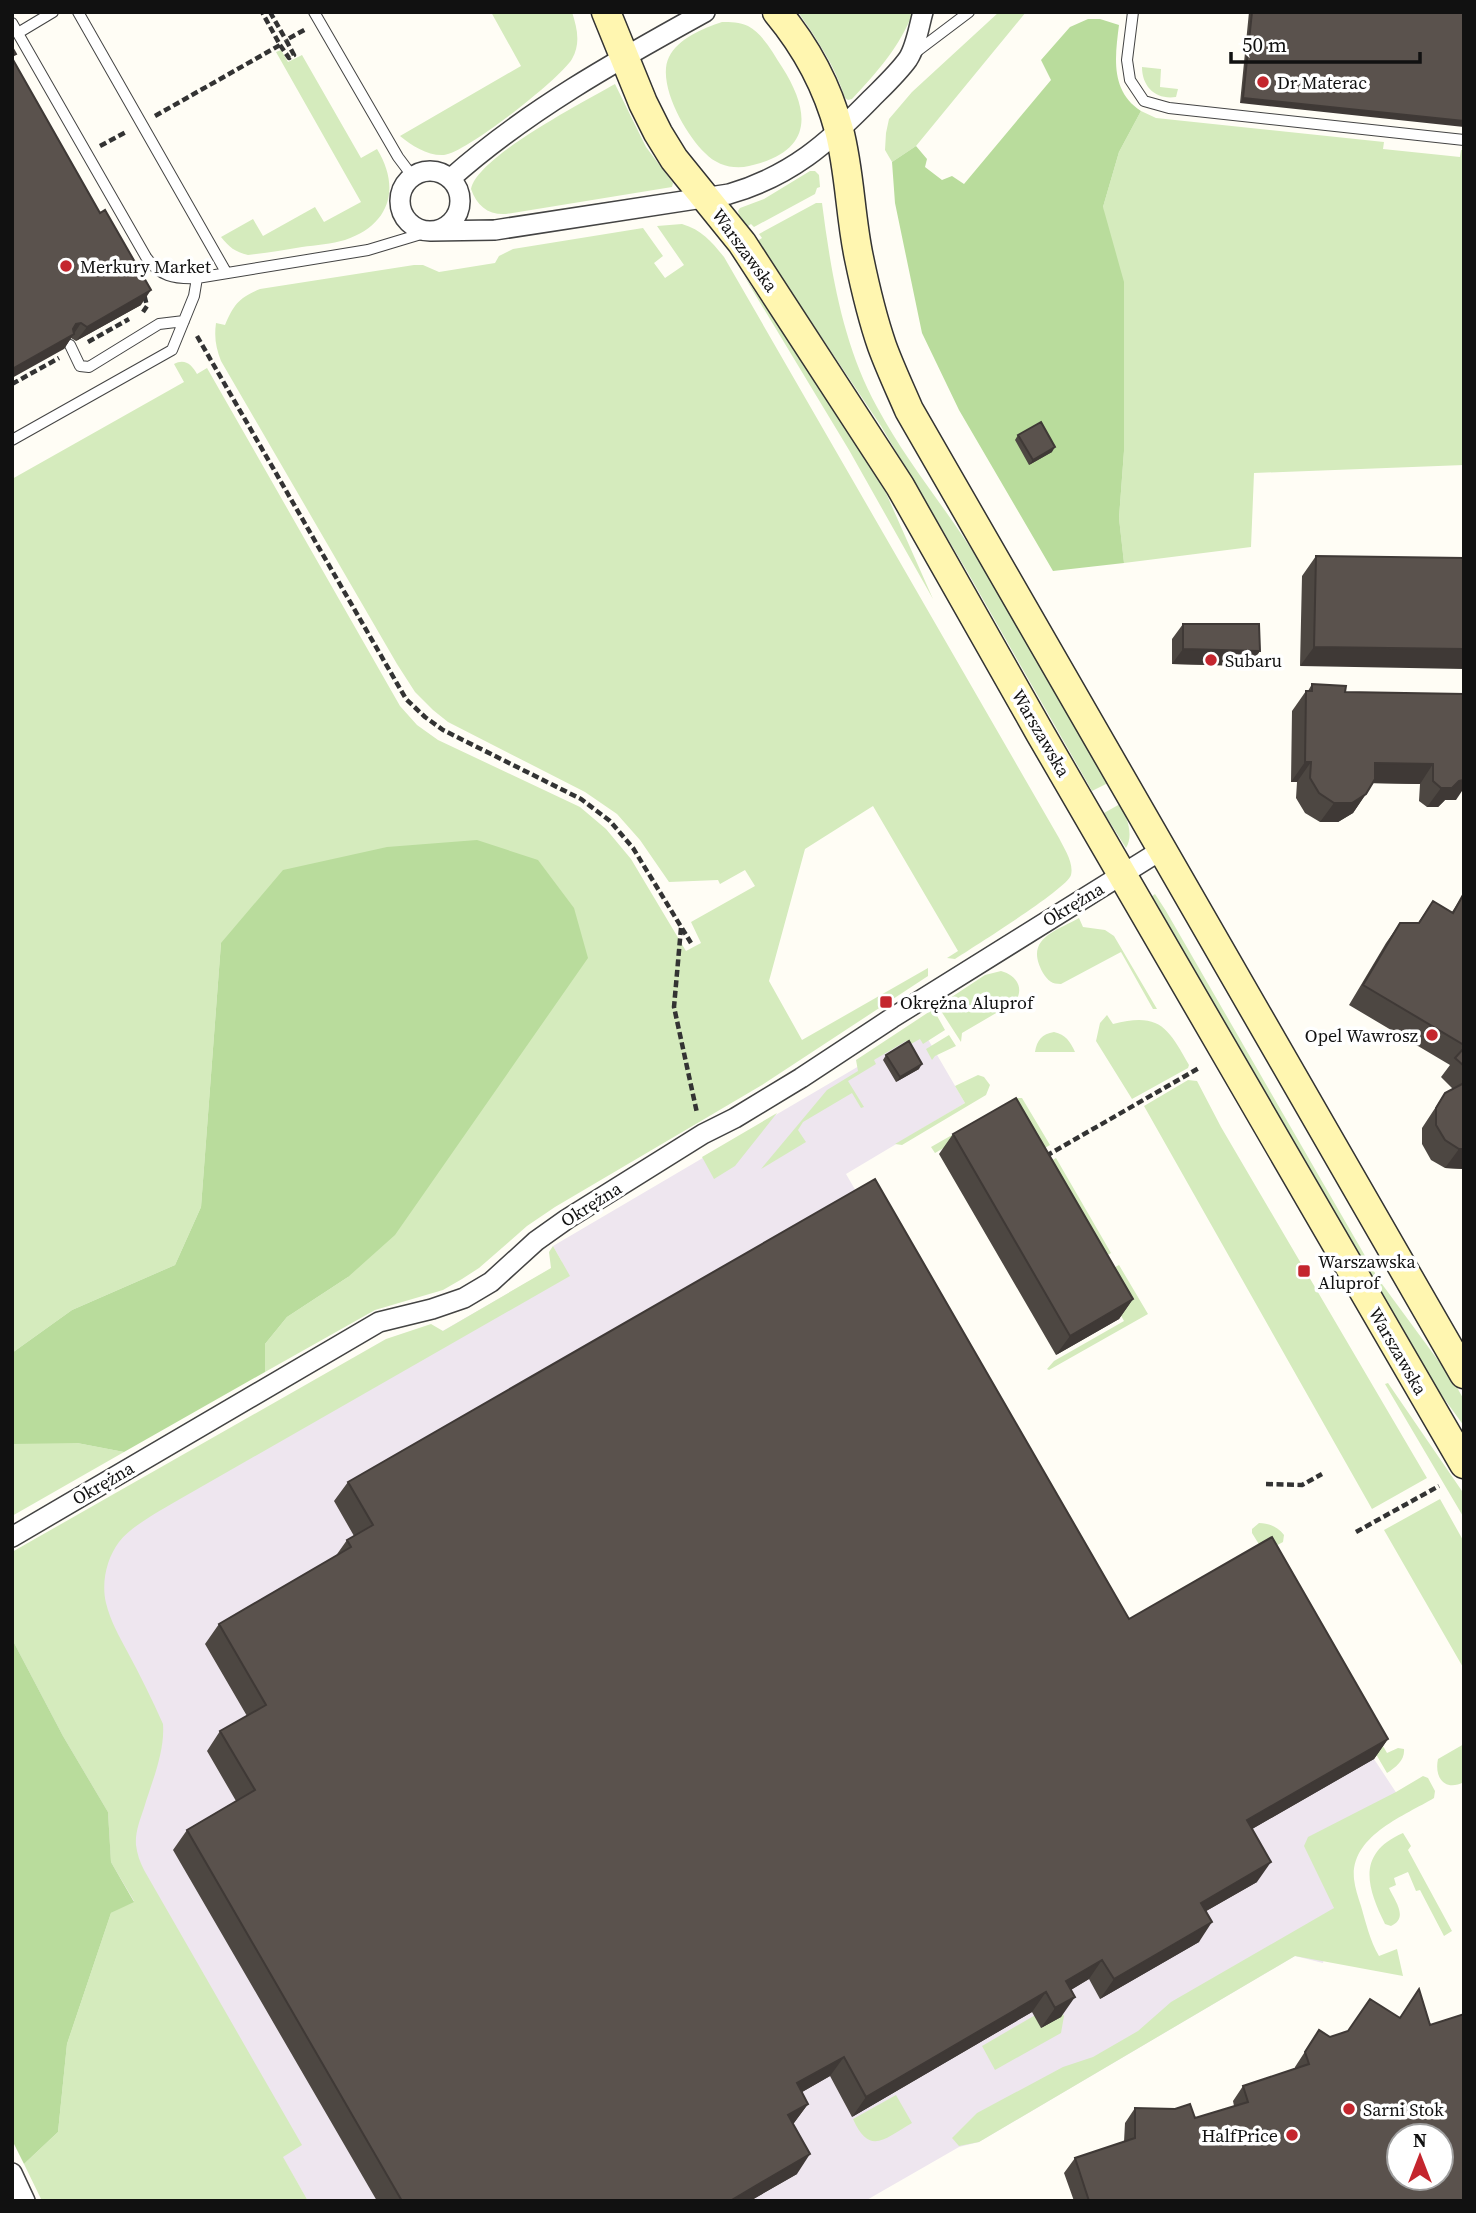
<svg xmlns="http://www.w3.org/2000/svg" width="1476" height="2213" viewBox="0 0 1476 2213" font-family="'Source Serif 4',serif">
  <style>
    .industrial { fill: #eee6ef }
    .green { fill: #d5ebbd }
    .forest { fill: #b9dc9c }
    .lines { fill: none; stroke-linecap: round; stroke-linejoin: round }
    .service-casing { stroke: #444; stroke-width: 12 }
    .minor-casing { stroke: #444; stroke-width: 22 }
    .secondary-casing { stroke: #333; stroke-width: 31 }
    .path { stroke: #333; stroke-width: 4.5; stroke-dasharray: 7 3.5; stroke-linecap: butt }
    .service { stroke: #fff; stroke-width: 10 }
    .minor { stroke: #fff; stroke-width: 19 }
    .secondary { stroke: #fff6b0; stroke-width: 28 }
    .wall { fill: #4d4742 }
    .shaded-wall { fill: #3f3936 }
    .building { fill: #5a524d; stroke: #3f3936; stroke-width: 2; fill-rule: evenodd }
    .poi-dot { fill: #c4262e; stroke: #fff; stroke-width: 2.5 }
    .labels { text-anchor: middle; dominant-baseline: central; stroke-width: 7; stroke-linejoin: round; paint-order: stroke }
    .poi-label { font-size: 18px; fill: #111; stroke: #fff; text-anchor: start }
    .street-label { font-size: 18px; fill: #111; stroke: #fff }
  </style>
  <rect width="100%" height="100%" fill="#fffdf5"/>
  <path class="industrial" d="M922 1029 965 1103 846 1174 1115 1638 1374 1759 1405 1806 1316 1852 1336 1897 1323 1963 1295 1956 979 2142 959 2147 865 2201H308L111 1862 108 1812 63 1736 12 1639V1558L413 1348 552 1268 562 1262 553 1246Z"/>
  <path class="green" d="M491 12H572C577 28 581 43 572 59 560 79 466 153 444 155 428 156 412 146 400 136L521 66Z
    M798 12H913C900 47 877 72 852 99L848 100 845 98C835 66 817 39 798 12Z
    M999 12H1026L916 146 892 162 885 150 886 133 889 119 912 92Z
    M722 22C730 22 740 22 748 26 763 34 773 53 782 67 812 114 812 152 749 166 734 170 716 165 705 153 686 135 656 83 669 57 678 39 703 28 722 22Z
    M281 50 288 62 302 55 361 158 377 149C401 188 390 225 345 240 332 244 316 245 302 247 284 250 266 253 248 255 235 252 229 247 221 237L253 219 263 236 315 207 324 222 361 202 276 52Z
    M1142 67 1161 69 1160 87 1178 89 1176 97C1156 100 1142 87 1142 67Z
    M615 84 646 147 673 183 672 187 506 214C488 215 477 206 471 189 478 156 584 102 615 84Z
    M1141 111 1156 118 1384 142 1383 149 1460 157 1461 150H1464V465L1254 473 1251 547 1124 563 1119 518 1124 451 1103 207 1119 152Z
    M810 171H815L819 175 820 187 817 188 815 194 754 227 751 224 747 227 740 218 738 211 740 208 764 199Z
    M816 203H822C831 273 843 345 877 407 906 461 945 507 977 558 1022 632 1064 708 1108 783L1092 791 968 573 881 426 757 241 762 238 759 234Z
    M682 224C702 230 711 241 724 257L1059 838C1064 848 1074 863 1071 875 1067 889 973 947 955 959L947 958 958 951 873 806 805 849 769 981 802 1040 928 968V976L762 1085 555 1207 527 1226 479 1268 462 1279 443 1290 375 1310 265 1372V1344L287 1317 348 1277 221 943 201 1207 175 1265 72 1310 12 1353V479L184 382 174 364C185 358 192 365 197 374L207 368 400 706 417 725 438 740 580 807 606 829 631 859 686 951 701 943 691 922 755 886 745 870 720 884 718 880 669 882 640 840 617 814 585 792 448 722 433 710 415 692 397 664 221 361C216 348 214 338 216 323L225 325C234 304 239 298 260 289L414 265H423L439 272 495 263 499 256 513 249 643 228 663 256 654 263 665 278 684 265 657 226Z
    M744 276 839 413 886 493 933 599 849 450Z
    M1120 804C1127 817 1134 835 1126 848L1104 813Z
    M1155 894 1166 911 1379 1280 1454 1382 1464 1400V1426L1432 1382 1153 902 1151 897Z
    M1079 918 1083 927 1105 930 1114 936 1157 1009H1153L1121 952 1061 984C1052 984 1048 981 1043 973 1024 939 1054 932 1079 918Z
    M1001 971C1016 975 1025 988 1015 1002L962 1033 961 1042 941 1011 936 1014 945 1030 923 1044 920 1039 909 1045 906 1041 874 1060 876 1064 848 1081 864 1107 861 1108 852 1093 803 1122 798 1130 806 1142 761 1169 827 1090 858 1071 856 1060 985 975Z
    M1107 1015 1113 1024C1160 1012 1168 1028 1189 1065L1188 1068 1132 1099 1096 1041 1100 1023Z
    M1054 1032C1066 1035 1070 1041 1075 1052H1035C1037 1040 1042 1034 1054 1032Z
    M949 1035 956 1046 935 1056 932 1060 926 1049Z
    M978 1075 984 1077 990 1085 986 1095 902 1145 895 1144 965 1103 955 1086Z
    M1188 1080 1197 1081 1221 1127 1427 1478 1372 1509 1144 1106Z
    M1017 1098H1022L1050 1145 1029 1157 1004 1114 935 1153 931 1147Z
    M777 1113 735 1166 714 1179 702 1157Z
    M1056 1158 1111 1253 1092 1265 1037 1169Z
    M553 1246 570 1276 180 1499C162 1510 132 1525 119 1542 107 1558 101 1582 106 1603 110 1620 119 1636 127 1651 140 1675 152 1699 163 1724 165 1752 152 1781 144 1808 140 1820 135 1832 136 1845 137 1854 140 1862 144 1870L302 2145 283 2157 308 2201H42L24 2164 58 2132 67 2044 111 1913 134 1901 111 1862 108 1812 63 1736 12 1639V1552L386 1339 431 1324 443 1331 551 1268 549 1252Z
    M1119 1265 1148 1314 1049 1370 1047 1369 1054 1361 1124 1321 1099 1276Z
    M1388 1383 1464 1494V1518L1385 1384Z
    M14 1443H77L124 1452 12 1516V1444Z
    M1440 1499 1464 1542V1669L1384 1530Z
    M1259 1523C1269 1523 1278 1527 1284 1535L1283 1542 1270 1549 1260 1546 1252 1533V1529Z
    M1287 1579 1387 1753 1398 1748 1404 1749C1405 1760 1396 1767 1387 1773L1277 1585Z
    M1464 1744V1782C1445 1792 1434 1778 1438 1759Z
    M1423 1776 1428 1778 1435 1791 1434 1798C1404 1816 1350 1836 1354 1879 1355 1888 1358 1897 1361 1906 1366 1923 1370 1941 1379 1956L1397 1949 1403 1976 1295 1956 979 2142 959 2146 952 2138 977 2113 1063 2067 1093 2057 1138 2031 1171 2002 1334 1908 1304 1846 1308 1837 1396 1792Z
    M1403 1833 1411 1846 1408 1850 1452 1931 1444 1936 1420 1890 1416 1891 1408 1872 1394 1878 1396 1885 1389 1888C1395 1901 1409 1918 1391 1926L1385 1924C1366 1886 1357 1853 1403 1833Z
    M1056 2003 1064 2016 1061 2033 995 2070 982 2046Z
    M896 2095 912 2123C885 2138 870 2157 853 2119Z"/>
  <path class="forest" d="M1088 19H1100L1119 25C1115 57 1110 91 1141 111L1119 152 1103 207 1124 282V451L1119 518 1124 563 1053 571 959 410 922 333 895 203 892 162 916 146 927 159 925 167 942 180 952 176 964 184 1051 80 1041 60 1070 27Z
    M477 840 538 860 574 908 588 958 395 1235 348 1277 287 1317 265 1344V1372L124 1452 77 1443 12 1444V1353L72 1310 175 1265 201 1207 221 943 283 870 387 847Z
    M12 1639 63 1736 108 1812 111 1862 134 1902 111 1913 67 2044 58 2132 24 2164 12 2140Z"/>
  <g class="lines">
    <g class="service-casing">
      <path id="service" d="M78 12 226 272
        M314 12 398 157 413 177
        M1133 12 1127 60 1130 80 1144 101 1169 108 1464 140
        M12 23 146 257C159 276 174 279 197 278L368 250 431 231
        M18 33 53 12
        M916 52 969 12
        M70 345 80 366 89 367 159 324 184 321
        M12 440 172 350 194 296 197 278"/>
    </g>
    <g class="minor-casing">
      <path id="minor" d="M400 201a30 30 0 1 1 60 0a30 30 0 1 1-60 0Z
        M450 179C526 111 616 61 705 12
        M431 231 495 230 729 194C791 176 828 143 871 99 884 86 898 73 908 59 916 47 919 26 923 12
        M12 1537 379 1322 432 1309 464 1298 491 1282 536 1241 567 1219 703 1134 735 1118 801 1078 892 1018 1163 849
        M12 2173 25 2201"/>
    </g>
    <g class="secondary-casing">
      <path id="secondary" d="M606 12 643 103 658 133 674 159 742 243 900 486 1040 733 1464 1464
        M777 12C807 48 827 85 839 130 850 172 850 216 859 258 865 287 872 317 882 346 890 368 900 389 909 410L1464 1374"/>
    </g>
    <path class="path" d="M270 12 286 40
      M280 45 289 58 294 55 286 40 306 29
      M155 116 280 45 262 12
      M100 146 126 132
      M143 312 147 306 144 294
      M197 336 406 699 425 717 443 730 581 799 610 821 633 848 691 943
      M88 342 129 319
      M12 384 59 358
      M681 928 674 1007 697 1113
      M1046 1156 1199 1068
      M1266 1484 1302 1485 1322 1474
      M1356 1532 1439 1486"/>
    <use href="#service" class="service"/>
    <use href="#minor" class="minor"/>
    <use href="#secondary" class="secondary"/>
  </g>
  <path class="wall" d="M1249 12H1464L1240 103Z
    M13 59 141 305 76 341 71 338 64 349Z
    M1018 435 1052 452 1029 465 1015 440Z
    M1316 556 1464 558 1300 666 1302 576Z
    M1183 624 1260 651 1249 666 1172 664V639Z
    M1312 684 1345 692 1464 694 1456 800H1445L1438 807H1427L1419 801 1420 784 1373 783 1353 813 1338 822H1320L1305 813 1296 798 1297 782H1291L1292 711 1306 691H1308Z
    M1463 895 1464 1169 1445 1168 1431 1160 1422 1144V1128L1445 1093 1453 1089 1441 1077 1450 1065 1349 1005 1386 943 1400 923H1418L1433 901 1452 912Z
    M886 1055 919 1069 896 1082 883 1060Z
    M953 1134 1133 1299 1119 1319 1056 1355 939 1154Z
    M348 1482 1129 1619 1388 1739 1374 1759 1252 1829 1257 1882 1206 1911 1199 1942 1100 1999 1089 1979 1071 1990 1061 2017 1041 2028 1032 2012 852 2117 830 2076 802 2092 808 2104 793 2124 797 2174 750 2201H377L173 1850 187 1830 236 1801 207 1751 220 1731 247 1716 205 1644 219 1624 335 1557 347 1540 354 1536 334 1501Z
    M1419 1989 1430 2025 1464 2201H1074L1064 2173 1075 2158 1124 2142 1125 2123 1135 2108 1195 2118 1234 2106 1233 2101 1243 2086 1295 2069V2067L1319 2030 1330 2037 1348 2031 1370 1999 1400 2018Z"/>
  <path class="shaded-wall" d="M1243 98 1464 121V127L1240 103Z
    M151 290 141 305 76 341 87 327Z
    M81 323 64 349 12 378V369L76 324Z
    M1055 447 1052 452 1029 465 1033 460Z
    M1314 647 1464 649V669L1300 666Z
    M1183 649 1260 651 1249 666 1172 664Z
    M1305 762H1311L1297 782H1291Z
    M1375 763 1433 764 1420 784 1362 783Z
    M1464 780V788L1456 800H1445L1438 807H1427L1441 788 1459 781Z
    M1366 794 1353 813 1338 822H1320L1334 803Z
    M922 1064 919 1069 896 1082 900 1077Z
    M1459 1149H1464V1169L1445 1168Z
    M1133 1299 1119 1319 1056 1355 1070 1336Z
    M1388 1739 1374 1759 1233 1840 1247 1820Z
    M1271 1862 1257 1882 1187 1922 1201 1903Z
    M1212 1922 1199 1942 1100 1999 1114 1979Z
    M1102 1960 1089 1979 1052 2001 1066 1981Z
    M1046 1992 1032 2012 852 2117 866 2097Z
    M1075 1997 1061 2017 1041 2028 1055 2008Z
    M844 2057 830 2076 783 2103 797 2083Z
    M808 2104 794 2123 774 2135 788 2115Z
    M810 2154 797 2174 750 2201H730Z"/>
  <path class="building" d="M1252 12H1464V121L1243 98Z
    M12 47 16 54 12 56Z
    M12 58 100 213 105 210 151 290 87 327 81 323 76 324 73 329 74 334 12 369Z
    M1041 422 1055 447 1033 460 1018 435Z
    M1316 556 1464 558V649L1314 647Z
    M1183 624H1259L1260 651 1183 649Z
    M1312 684 1346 686 1345 692 1464 694V780L1459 781 1452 788H1441L1433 781V764L1375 763V779L1366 794 1352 803H1334L1319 793 1310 778 1311 762H1305L1306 691H1312Z
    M1463 895 1464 896V1045L1363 985 1400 923H1419L1433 901 1453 913Z
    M909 1041 922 1064 900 1077 886 1055Z
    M1464 1048V1066L1455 1058Z
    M1464 1083V1149H1459L1445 1140 1436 1125V1108L1445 1093Z
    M1016 1098 1133 1299 1070 1336 953 1134Z
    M875 1179 1129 1619 1272 1537 1388 1739 1247 1820 1271 1862 1201 1903 1212 1922 1114 1979 1102 1960 1066 1981 1075 1997 1055 2008 1046 1992 866 2097 844 2057 797 2083 808 2104 788 2115 810 2154 730 2201H402L187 1830 255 1790 220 1731 266 1705 219 1624 351 1547 347 1540 373 1525 348 1482Z
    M1419 1989 1430 2025 1464 2014V2201H1089L1075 2158 1135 2138V2108L1175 2109 1190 2104 1195 2118 1248 2102 1243 2086 1309 2064 1305 2052 1319 2030 1330 2037 1348 2031 1370 1999 1400 2018ZM1399 2136H1441V2178H1399Z"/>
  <g class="poi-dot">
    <circle cx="1263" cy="82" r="7"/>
    <circle cx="66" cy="266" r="7"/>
    <circle cx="1211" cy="660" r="7"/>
    <rect x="879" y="995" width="14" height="14" rx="3.5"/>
    <circle cx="1432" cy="1035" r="7"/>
    <rect x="1297" y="1264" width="14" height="14" rx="3.5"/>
    <circle cx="1349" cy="2109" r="7"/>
    <circle cx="1292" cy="2135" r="7"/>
  </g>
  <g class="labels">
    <g class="poi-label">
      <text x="1277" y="82">Dr Materac</text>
      <text x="80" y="266">Merkury Market</text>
      <text x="1225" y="660">Subaru</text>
      <text x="900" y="1002">Okrężna Aluprof</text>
      <text x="1418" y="1035" text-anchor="end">Opel Wawrosz</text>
      <text x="1318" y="1261">Warszawska<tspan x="1318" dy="21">Aluprof</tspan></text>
      <text x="1363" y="2109">Sarni Stok</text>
      <text x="1278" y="2135" text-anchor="end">HalfPrice</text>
    </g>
    <g class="street-label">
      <text transform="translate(745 250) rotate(54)">Warszawska</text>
      <text transform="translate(1041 733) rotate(60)">Warszawska</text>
      <text transform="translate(1073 904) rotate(-31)">Okrężna</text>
      <text transform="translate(591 1204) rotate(-32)">Okrężna</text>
      <text transform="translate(1398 1351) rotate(60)">Warszawska</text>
      <text transform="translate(103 1483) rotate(-30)">Okrężna</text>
    </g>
  </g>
  <rect width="1476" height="2213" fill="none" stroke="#111111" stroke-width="28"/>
  <g transform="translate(1420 2157)"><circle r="33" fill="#ffffff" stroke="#a0a0a0" stroke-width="2"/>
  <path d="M0-5L12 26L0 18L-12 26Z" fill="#c4262e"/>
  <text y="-10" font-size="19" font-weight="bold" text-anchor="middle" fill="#111111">N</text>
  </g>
  <path d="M1231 52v10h189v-10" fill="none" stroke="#111111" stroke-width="3.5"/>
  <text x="1242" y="52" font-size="21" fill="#111111" stroke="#ffffff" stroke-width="5" paint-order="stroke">50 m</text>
</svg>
